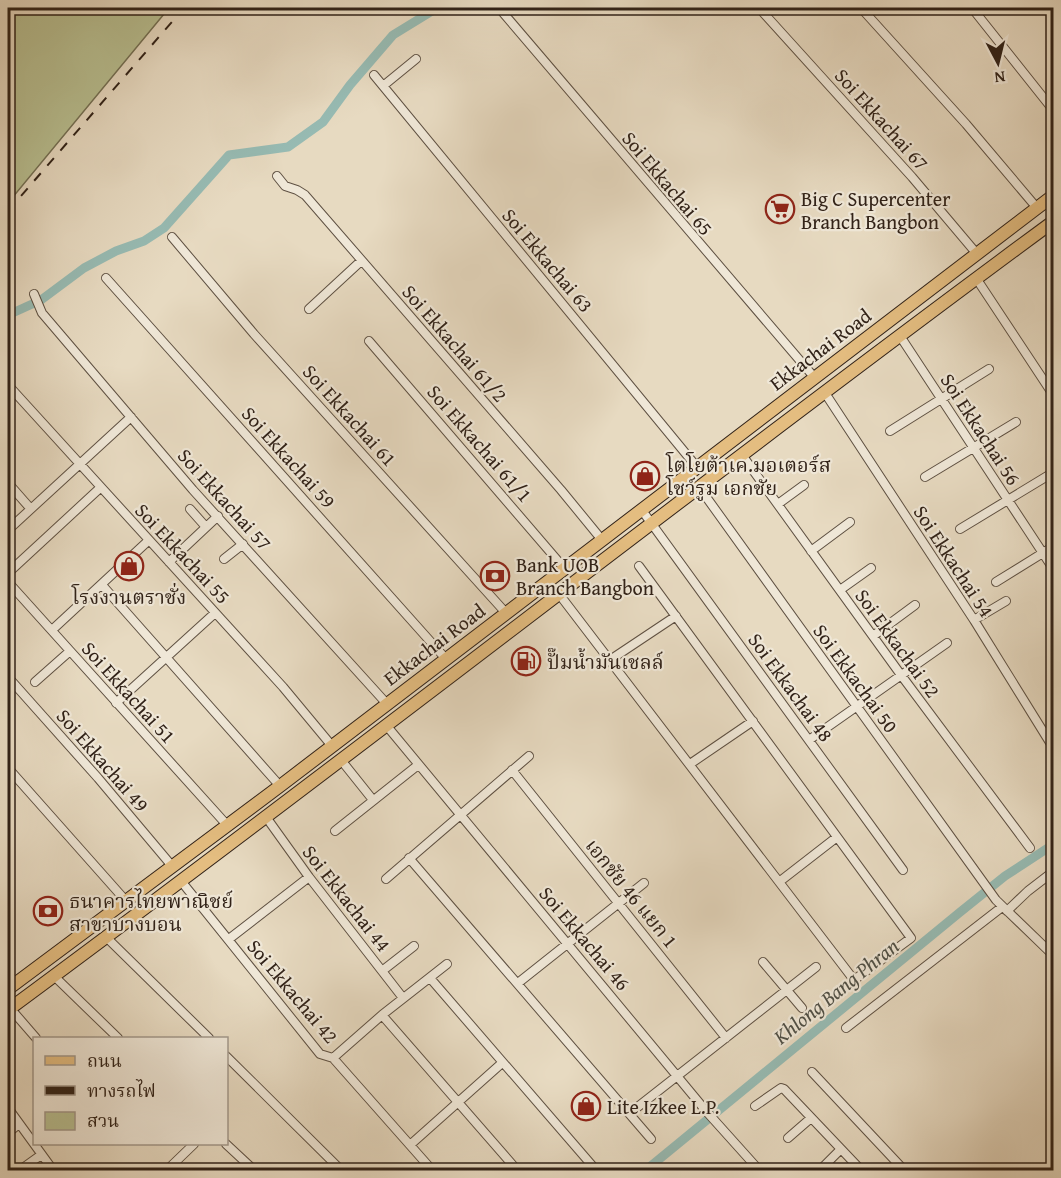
<svg xmlns="http://www.w3.org/2000/svg" width="1061" height="1178" viewBox="0 0 1061 1178" font-family="'Gentium Book Plus','Noto Serif Thai',serif">
  <style>
    .green { fill: #b8bf91; stroke: #747054; stroke-width: 1.5 }
    .lines { fill: none; stroke-linecap: round; stroke-linejoin: round }
    .canal { stroke: #97bbb3; stroke-width: 9 }
    .minor-casing { stroke: #5e5042; stroke-width: 10 }
    .primary-casing { stroke: #312218; stroke-width: 14 }
    .minor { stroke: #efe7d7; stroke-width: 8 }
    .primary { stroke: #e4bd80; stroke-width: 12 }
    .rail { stroke: #312218; stroke-width: 2; stroke-dasharray: 10 10; stroke-linecap: butt }
    .labels { text-anchor: middle; dominant-baseline: central; stroke-width: 4.5; stroke-linejoin: round; paint-order: stroke }
    .street-label { font-size: 20px; fill: #312218; stroke: #efe7d7 }
    .poi-label { font-size: 20px; fill: #312218; stroke: #efe7d7; text-anchor: start }
    .water-label { font-size: 21px; font-style: italic; fill: #505046; stroke: #efe7d7 }
  </style>
  <rect width="100%" height="100%" fill="#e7dac1"/>
  <filter id="stains"><feTurbulence type="fractalNoise" baseFrequency=".00333" numOctaves="4"/><feColorMatrix values="0 0 0 0 .2 0 0 0 0 .09 0 0 0 0 .02 0 0 0 .5 -.17"/></filter>
  <radialGradient id="worn" r=".72"><stop offset=".6" stop-color="#630" stop-opacity="0"/><stop offset="1" stop-color="#630" stop-opacity=".3"/></radialGradient>
  <path class="green" d="M8 8H169L8 203Z"/>
  <g class="lines">
    <path class="canal" d="M8 315 41 300 84 268 116 251 144 241 164 228 229 155 288 147 323 122 350 85 393 35 437 8
      M646 1170 959 913 1005 876 1054 844"/>
    <g class="minor-casing">
      <path id="minor" d="M499 8 814 377
        M759 8 912 177 977 254
        M861 8 966 124 1037 208
        M972 8 1054 111
        M374 75 696 466
        M383 86 416 59
        M277 176 285 186 297 190 305 195 561 490 602 540
        M172 237 254 334 506 613
        M106 278 446 659
        M976 278 1054 396
        M34 294 42 313 193 490 387 704
        M309 309 361 261
        M900 336 1054 570
        M369 341 564 568
        M8 385 283 687 332 746
        M825 393 974 620 1054 749
        M890 431 989 369
        M742 455 901 675 1030 848
        M925 477 1016 422
        M8 483 30 508
        M699 487 996 900 1054 956
        M778 504 804 485
        M190 509 206 527
        M641 509 903 870
        M960 529 1049 475
        M8 530 131 417
        M811 551 850 522
        M224 559 243 544
        M169 562 218 516
        M8 573 100 488
        M8 582 227 825
        M996 582 1054 546
        M102 585 280 786
        M840 590 871 568
        M559 594 854 980 911 938 639 566
        M974 620 1006 601
        M52 630 148 541
        M873 636 915 605
        M610 660 676 616
        M8 677 98 778 172 866
        M35 682 70 651
        M116 703 215 613
        M386 725 706 1111 759 1170
        M809 740 947 643
        M341 760 373 800
        M690 764 753 721
        M8 768 126 901
        M512 770 726 1038
        M266 817 309 877 403 998
        M335 831 418 765
        M409 858 651 1139
        M386 879 529 756
        M181 881 320 1054 333 1058 432 1170
        M779 882 837 837
        M1007 911 1028 891 1054 871
        M106 937 209 1038
        M229 939 309 877
        M763 962 802 1008
        M382 971 414 946
        M54 976 118 1038
        M430 978 596 1170
        M518 983 644 883
        M10 1008 36 1038
        M382 1015 517 1170
        M846 1028 1002 907
        M226 1056 341 1170
        M333 1058 382 1015 447 964
        M812 1072 904 1170
        M755 1106 781 1088 784 1089 861 1170
        M8 1108 53 1170
        M630 1113 816 967
        M8 1133 19 1124
        M788 1138 811 1118
        M226 1144 254 1170
        M410 1145 502 1063
        M821 1169 841 1149
        M20 1170 41 1155
        M167 1170 194 1144"/>
    </g>
    <g class="primary-casing">
      <path id="primary" d="M8 989 280 786 1054 195
        M8 1010C359 751 702 480 1054 221"/>
    </g>
    <use href="#minor" class="minor"/>
    <use href="#primary" class="primary"/>
    <path class="rail" d="M8 211 184 8"/>
  </g>
  <defs>
    <g id="supermarket-ring" transform="scale(1.5)"><circle r="9.5" fill="#efe7d7" stroke="#8f2418" stroke-width="1.5"/><path d="M-6-5.5h2.5l.6 2H6L4.5 2H-2.5L-4.4-4H-6ZM-1.5 3.2a1.3 1.3 0 1 0 .1 0ZM3 3.2a1.3 1.3 0 1 0 .1 0Z" fill="#8f2418"/></g>
    <g id="shop-ring" transform="scale(1.5)"><circle r="9.5" fill="#efe7d7" stroke="#8f2418" stroke-width="1.5"/><path d="M-5-2.5h2.3a2.7 3.5 0 0 1 5.4 0H5L5.5 6h-11ZM-1.5-2.5h3a1.5 2.3 0 0 0-3 0Z" fill="#8f2418"/></g>
    <g id="bank-ring" transform="scale(1.5)"><circle r="9.5" fill="#efe7d7" stroke="#8f2418" stroke-width="1.5"/><path d="M-6-4H6V4H-6ZM0-2.3a2.3 2.3 0 1 0 0 4.6a2.3 2.3 0 1 0 0-4.6Z" fill="#8f2418"/></g>
    <g id="fuel-ring" transform="scale(1.5)"><circle r="9.5" fill="#efe7d7" stroke="#8f2418" stroke-width="1.5"/><path d="M-5.5-6h7V0h2V4h1.3V-2.5L3-4.5l.8-.8L6-3V5H2.5V1h-1V6h-7ZM-4.2-4.7v3.2H.2V-4.7Z" fill="#8f2418"/></g>
  </defs>
  <g fill-rule="evenodd">
    <use href="#supermarket-ring" x="780" y="209"/>
    <use href="#shop-ring" x="645" y="476"/>
    <use href="#shop-ring" x="129" y="566"/>
    <use href="#bank-ring" x="495" y="576"/>
    <use href="#fuel-ring" x="526" y="661"/>
    <use href="#bank-ring" x="48" y="911"/>
    <use href="#shop-ring" x="586" y="1106"/>
  </g>
  <g class="labels">
    <g class="street-label">
      <text transform="translate(882 119) rotate(48)">Soi Ekkachai 67</text>
      <text transform="translate(668 183) rotate(50)">Soi Ekkachai 65</text>
      <text transform="translate(548 260) rotate(50)">Soi Ekkachai 63</text>
      <text transform="translate(455 343) rotate(49)">Soi Ekkachai 61/2</text>
      <text transform="translate(820 349) rotate(-37)">Ekkachai Road</text>
      <text transform="translate(350 415) rotate(48)">Soi Ekkachai 61</text>
      <text transform="translate(981 429) rotate(57)">Soi Ekkachai 56</text>
      <text transform="translate(480 443) rotate(49)">Soi Ekkachai 61/1</text>
      <text transform="translate(289 457) rotate(48)">Soi Ekkachai 59</text>
      <text transform="translate(225 499) rotate(48)">Soi Ekkachai 57</text>
      <text transform="translate(183 553) rotate(47)">Soi Ekkachai 55</text>
      <text transform="translate(954 561) rotate(57)">Soi Ekkachai 54</text>
      <text transform="translate(898 643) rotate(54)">Soi Ekkachai 52</text>
      <text transform="translate(434 644) rotate(-37)">Ekkachai Road</text>
      <text transform="translate(856 678) rotate(54)">Soi Ekkachai 50</text>
      <text transform="translate(791 687) rotate(54)">Soi Ekkachai 48</text>
      <text transform="translate(129 692) rotate(48)">Soi Ekkachai 51</text>
      <text transform="translate(103 760) rotate(49)">Soi Ekkachai 49</text>
      <text transform="translate(632 893) rotate(51)">เอกชัย 46 แยก 1</text>
      <text transform="translate(347 898) rotate(52)">Soi Ekkachai 44</text>
      <text transform="translate(585 938) rotate(50)">Soi Ekkachai 46</text>
      <text transform="translate(293 991) rotate(50)">Soi Ekkachai 42</text>
    </g>
    <g class="poi-label">
      <text x="801" y="198">Big C Supercenter<tspan x="801" dy="23">Branch Bangbon</tspan></text>
      <text x="666" y="464">โตโยต้าเค.มอเตอร์ส<tspan x="666" dy="23">โชว์รูม เอกชัย</tspan></text>
      <text x="516" y="564">Bank UOB<tspan x="516" dy="23">Branch Bangbon</tspan></text>
      <text x="129" y="596" text-anchor="middle">โรงงานตราชั่ง</text>
      <text x="547" y="661">ปั๊มน้ำมันเชลล์</text>
      <text x="69" y="900">ธนาคารไทยพาณิชย์<tspan x="69" dy="23">สาขาบางบอน</tspan></text>
      <text x="607" y="1106">Lite Izkee L.P.</text>
    </g>
    <g class="water-label">
      <text transform="translate(836 991) rotate(-39)">Khlong Bang Phran</text>
    </g>
  </g>
  <rect width="1061" height="1178" fill="none" stroke="#e7dac1" stroke-width="30"/>
  <rect x="9" y="9" width="1043" height="1160" fill="none" stroke="#312218" stroke-width="3"/>
  <rect x="15" y="15" width="1031" height="1148" fill="none" stroke="#312218" stroke-width="1.5"/>
  <rect x="33" y="1037" width="195" height="108" fill="#efe7d7" stroke="#a3988b" stroke-width="1.5"/>
  <rect x="45" y="1056" width="30" height="9" fill="#e4bd80" stroke="#a3988b" stroke-width="1.5"/>
  <text x="87" y="1067" font-size="18" fill="#312218">ถนน</text>
  <rect x="45" y="1086" width="30" height="9" fill="#312218" stroke="#a3988b" stroke-width="1.5"/>
  <text x="87" y="1097" font-size="18" fill="#312218">ทางรถไฟ</text>
  <rect x="45" y="1112" width="30" height="18" fill="#b8bf91" stroke="#a3988b" stroke-width="1.5"/>
  <text x="87" y="1127" font-size="18" fill="#312218">สวน</text>
  <g transform="translate(998 63) rotate(173)" stroke="#efe7d7" stroke-width="4.5" paint-order="stroke">
  <path d="M0-4.5L10 22L0 15L-10 22Z" fill="#312218"/>
  <text y="-9" font-size="16" font-weight="bold" text-anchor="middle" fill="#312218">N</text>
  </g>
  <rect width="100%" height="100%" filter="url(#stains)"/>
  <rect width="100%" height="100%" fill="url(#worn)"/>
</svg>
